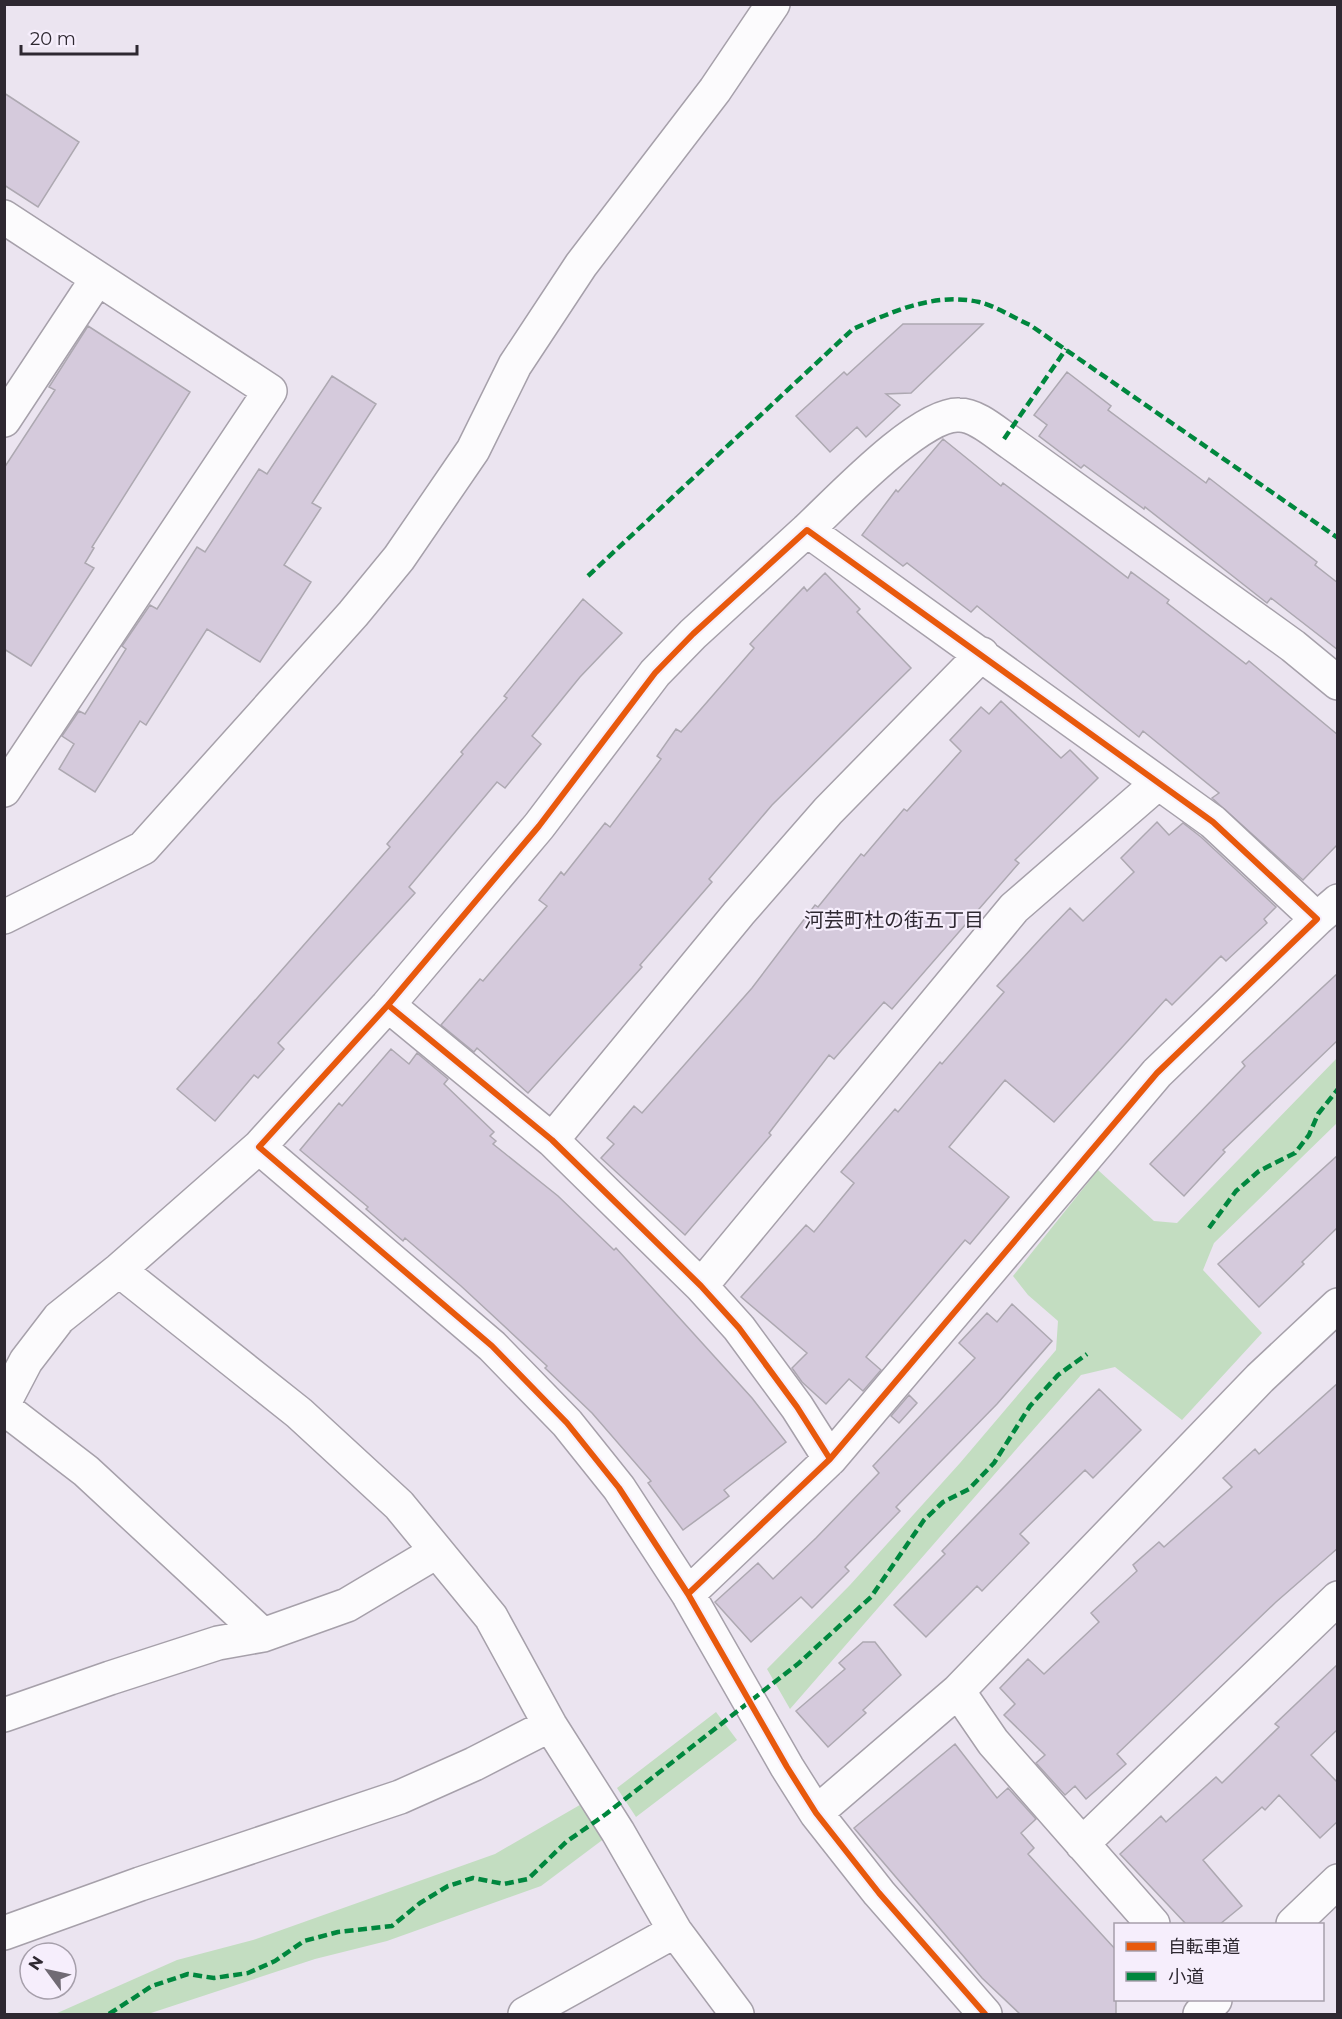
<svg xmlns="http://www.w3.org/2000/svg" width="1342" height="2019" viewBox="0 0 1342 2019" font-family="Montserrat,'Noto Sans JP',sans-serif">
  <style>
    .green { fill: #c3ddc1 }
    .building { fill: #d5cadc; stroke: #ada8b1; stroke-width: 1.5 }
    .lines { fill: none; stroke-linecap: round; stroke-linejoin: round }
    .minor-casing { stroke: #a6a0aa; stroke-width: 36 }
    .minor { stroke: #fcfbfd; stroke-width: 33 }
    .quiet { stroke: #00873e; stroke-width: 4.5; stroke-dasharray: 9 4.5; stroke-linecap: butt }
    .cycleway-casing { stroke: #f6eefc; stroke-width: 10 }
    .cycleway { stroke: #e8590c; stroke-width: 6 }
    .labels { text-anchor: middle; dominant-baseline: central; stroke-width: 4.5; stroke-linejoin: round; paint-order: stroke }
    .neighbourhood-label { font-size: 20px; fill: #2e2831; stroke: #f6eefc }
  </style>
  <rect width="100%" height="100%" fill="#ebe4f0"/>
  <path class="green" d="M1337 1058V1123L1214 1243 1203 1270 1262 1333 1182 1420 1115 1367 1081 1375 790 1709 767 1669 850 1585 960 1463 1056 1350 1058 1321 1028 1295 1013 1276 1098 1170 1154 1221 1177 1223Z
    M716 1712 737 1740 636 1817 617 1788Z
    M585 1802 609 1835 541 1886 387 1941 315 1959 148 2014H55L177 1960 253 1940 495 1854Z"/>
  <path class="building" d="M4 93 79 142 38 207 4 185Z
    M903 324H983L911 393 886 394 900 405 866 437 857 427 830 452 796 416 844 372 847 375Z
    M88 326 190 392 92 547 94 548 85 563 94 568 31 666 4 649V468L55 390 49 387Z
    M1067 372 1111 406 1108 410 1206 483 1209 478 1317 562 1315 565 1338 583V650L1271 598 1267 603 1145 507 1144 509 1084 465 1081 468 1039 436 1047 425 1034 415Z
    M332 376 376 404 312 503 321 508 284 565 311 582 260 662 207 629 146 725 140 721 95 792 59 769 74 744 62 736 79 711 85 714 126 649 122 646 150 605 157 609 197 547 205 552 259 469 267 474Z
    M943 439 1001 486 1003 483 1128 578 1131 572 1169 600 1167 603 1246 664 1249 661 1338 735V844L1303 880 1212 798 1219 793 1143 731 1139 737 977 606 971 612 907 563 903 566 862 535 896 490 898 492Z
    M825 573 860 609 857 612 911 668 772 805 709 879 712 882 640 965 642 967 528 1093 477 1048 474 1052 441 1025 480 979 483 981 547 906 539 900 561 872 564 875 605 823 610 827 661 759 657 756 676 729 681 732 754 648 750 644 804 587 807 591Z
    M583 599 622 633 580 677 532 736 541 744 505 788 497 782 409 887 415 893 278 1043 284 1049 258 1078 254 1075 215 1121 177 1089 390 847 387 844 463 754 461 752 507 698 504 696Z
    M1001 701 1061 758 1070 750 1098 778 1015 860 1019 863 892 1009 884 1002 834 1059 829 1055 769 1133 771 1135 685 1235 601 1158 614 1144 607 1138 634 1106 642 1113 752 988 815 905 818 907 861 854 864 856 904 809 907 811 961 751 950 740 981 707 989 714Z
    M1157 822 1169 835 1183 823 1201 837 1276 907 1264 919 1267 923 1226 961 1221 956 1172 1005 1166 999 1054 1122 1005 1080 949 1147 1009 1197 970 1244 965 1240 866 1357 881 1370 863 1391 849 1379 826 1404 802 1382 792 1368 807 1353 741 1297 806 1225 814 1232 854 1183 841 1172 895 1109 898 1112 940 1062 942 1064 1004 992 997 986 1043 936 1070 908 1083 921 1134 872 1121 858Z
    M1338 973V1040L1223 1150 1225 1152 1184 1196 1150 1164 1245 1066 1242 1062Z
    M391 1049 409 1064 417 1053 448 1079 444 1084 494 1132 490 1136 496 1141 493 1144 558 1196 614 1250 616 1248 752 1398 786 1442 724 1490 729 1496 683 1530 648 1483 651 1481 592 1413 545 1368 547 1366 461 1286 405 1238 403 1241 366 1209 368 1207 300 1150 339 1103 342 1106Z
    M1338 1155V1227L1302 1262 1304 1264 1259 1307 1218 1264Z
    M1012 1304 1052 1341 997 1404 896 1507 900 1511 845 1567 849 1571 812 1608 801 1597 751 1642 715 1602 758 1563 773 1579 816 1538 879 1473 873 1466 975 1358 959 1343 987 1313 997 1322Z
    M1338 1383V1548L1276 1602 1117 1754 1126 1764 1086 1799 1075 1786 1065 1795 1036 1763 1045 1755 1004 1715 1015 1704 1000 1688 1028 1659 1044 1674 1099 1622 1091 1613 1137 1571 1133 1565 1159 1542 1164 1547 1232 1487 1223 1478 1255 1449 1259 1454Z
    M1099 1389 1141 1430 1093 1478 1085 1470 1020 1534 1029 1543 982 1591 977 1586 926 1637 894 1605 945 1554 942 1551Z
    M909 1395 917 1403 899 1423 891 1416Z
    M863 1642H875L901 1675 863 1710 866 1713 828 1747 796 1711 845 1669 839 1663Z
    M1338 1664V1729L1311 1755 1338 1783V1821L1320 1838 1279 1795 1265 1810 1262 1807 1203 1860 1242 1906 1220 1924H1186L1120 1854 1161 1816 1166 1822 1216 1777 1222 1783 1279 1727 1275 1724Z
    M955 1744 997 1798 1008 1788 1036 1819 1021 1833 1034 1848 1028 1854 1116 1950V2014H1020L982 1978 854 1828Z"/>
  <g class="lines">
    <g class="minor-casing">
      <path id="minor" d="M4 217 270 391 4 790
        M4 420 97 279
        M807 530C837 502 920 413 959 415 977 415 996 433 1011 443L1293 646 1338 683
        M4 917 143 848 353 614 399 558 473 450 515 365 581 265 715 90 773 4
        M1317 919 1338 901
        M388 1005 539 826 655 673 693 634 807 530 1213 822 1317 919 1157 1073 830 1459
        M552 1140 739 913 828 811 982 654
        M119 1270 299 1413 399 1505 491 1617 550 1725 618 1832 675 1931 737 2014
        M701 1286 1014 908 1158 783
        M4 1403 26 1361 59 1318 119 1270 259 1147
        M4 1408 86 1471 263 1635
        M688 1594 830 1459 797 1407 739 1328 701 1286 552 1140 388 1005 259 1147 492 1346 567 1423 619 1488 688 1594 787 1767 816 1813 879 1893 985 2014
        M958 1691 993 1742 1153 1924
        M4 1715 110 1678 218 1643 263 1635 347 1605 436 1552
        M816 1813 958 1691 1260 1378 1338 1305
        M1082 1844 1338 1598
        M1293 1924 1338 1881
        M4 1933 140 1884 400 1797 474 1764 550 1725
        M525 2014 675 1931
        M1200 2014 1215 2000"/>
    </g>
    <use href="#minor" class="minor"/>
    <path class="quiet" d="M1004 439 1066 349
      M588 576 853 329C892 312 934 292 979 302 996 306 1014 318 1030 325L1338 538
      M1209 1228 1236 1191 1259 1171 1295 1153 1309 1135 1318 1114 1338 1089
      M109 2014 152 1986 188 1974 214 1978 248 1973 275 1961 304 1941 338 1932 392 1926 420 1903 448 1886 473 1878 504 1884 528 1879 566 1842 606 1814 799 1663 871 1597 924 1520 943 1502 969 1489 994 1463 1030 1406 1058 1375 1087 1354"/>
    <g class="cycleway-casing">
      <path id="cycleway" d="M388 1005 539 826 655 673 693 634 807 530 1213 822 1317 919 1157 1073 830 1459
        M688 1594 830 1459 797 1407 739 1328 701 1286 552 1140 388 1005 259 1147 492 1346 567 1423 619 1488 688 1594 787 1767 816 1813 879 1893 985 2014"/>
    </g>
    <use href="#cycleway" class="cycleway"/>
  </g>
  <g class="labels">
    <g class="neighbourhood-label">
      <text x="894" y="920">河芸町杜の街五丁目</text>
    </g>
  </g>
  <rect width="1342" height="2019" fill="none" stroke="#2e2831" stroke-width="12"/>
  <rect x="1114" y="1923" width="210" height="78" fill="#f6eefc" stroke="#a69fab" stroke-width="1.5"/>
  <rect x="1126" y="1942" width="30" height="9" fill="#e8590c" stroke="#a69fab" stroke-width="1.5"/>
  <text x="1168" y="1953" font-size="18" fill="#2e2831">自転車道</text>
  <rect x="1126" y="1972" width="30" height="9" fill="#00873e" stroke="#a69fab" stroke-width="1.5"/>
  <text x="1168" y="1983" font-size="18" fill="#2e2831">小道</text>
  <g transform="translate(48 1971) rotate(303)"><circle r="28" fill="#f6eefc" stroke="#a69fab" stroke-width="1.5"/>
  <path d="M0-4.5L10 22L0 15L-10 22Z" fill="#706a74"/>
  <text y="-9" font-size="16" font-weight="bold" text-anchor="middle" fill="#2e2831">N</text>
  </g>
  <path d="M21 45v9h116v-9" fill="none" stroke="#2e2831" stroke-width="3"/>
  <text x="30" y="45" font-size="18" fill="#2e2831" stroke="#f6eefc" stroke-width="4.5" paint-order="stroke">20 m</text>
</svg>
